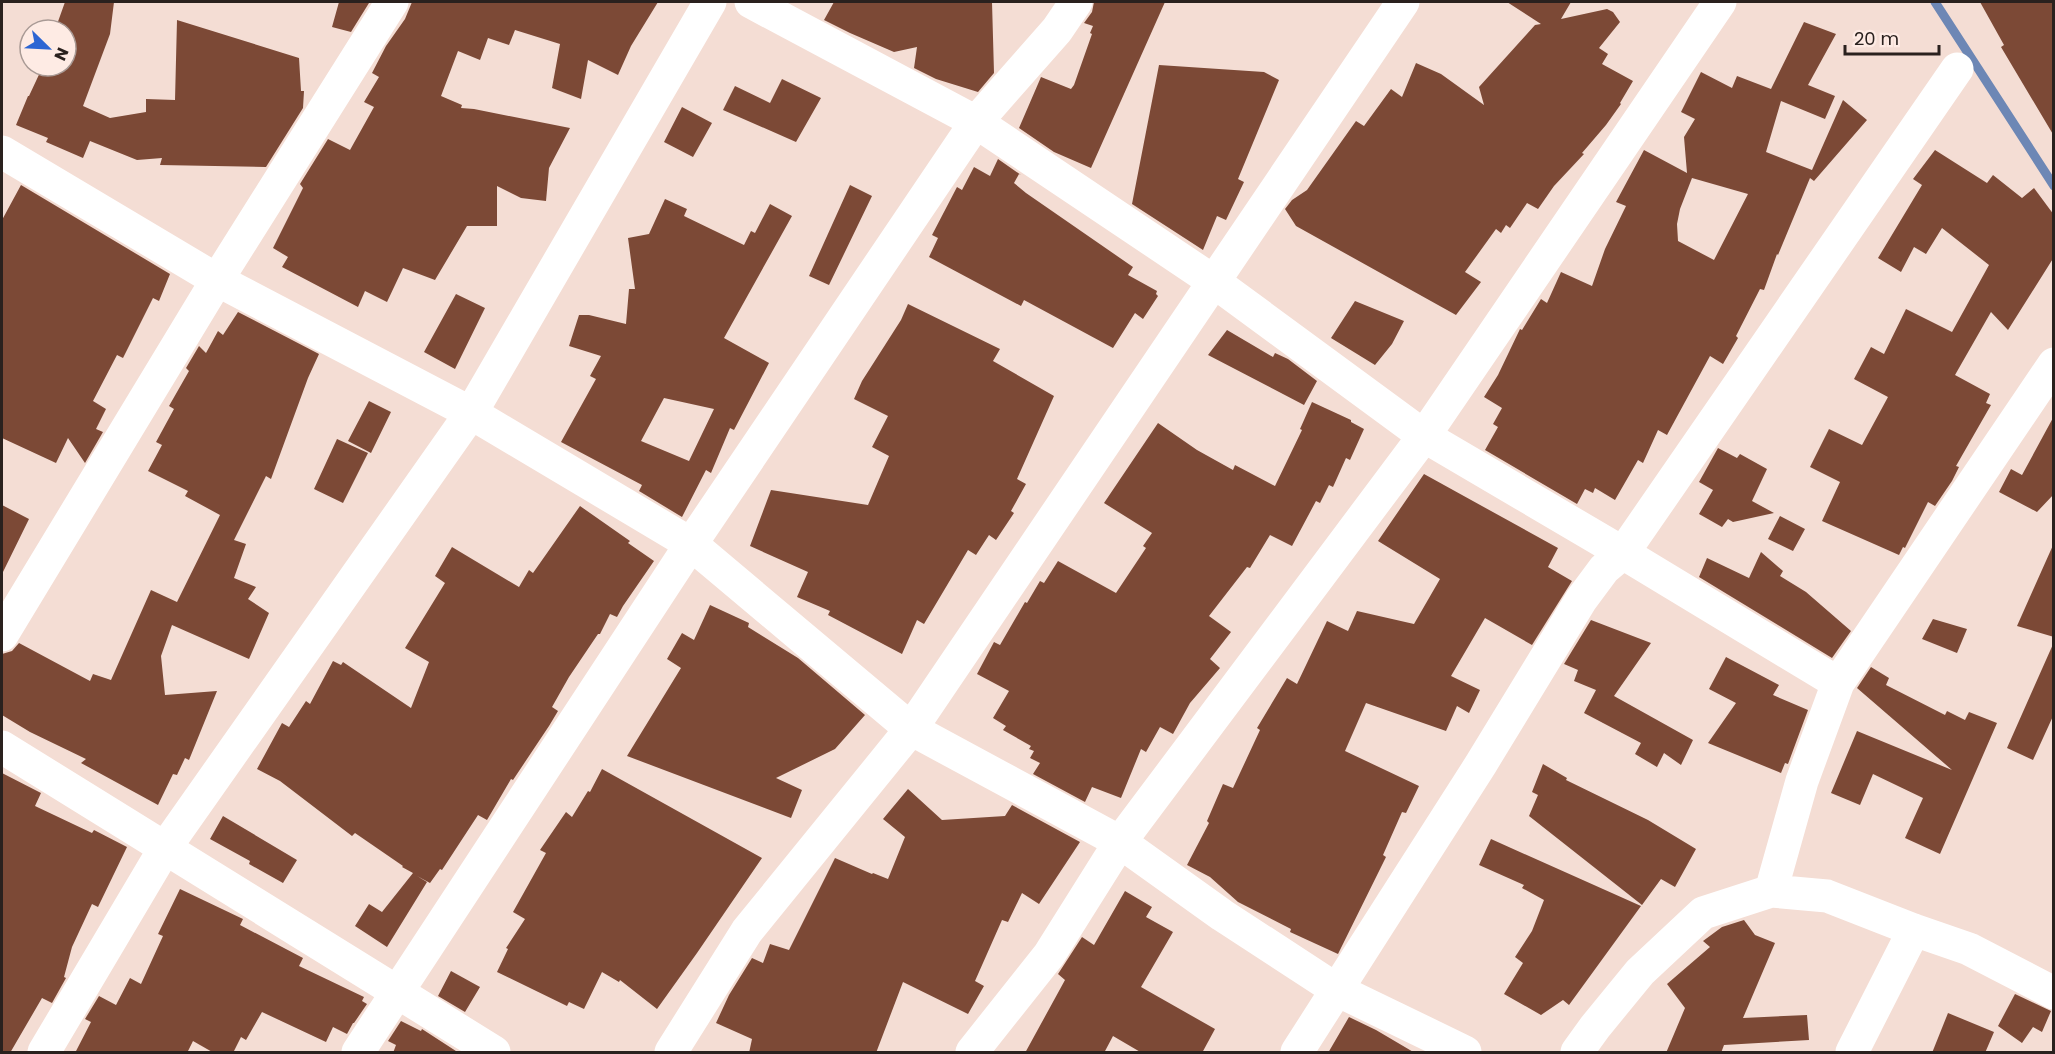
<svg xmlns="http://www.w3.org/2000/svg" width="2055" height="1054" viewBox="0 0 2055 1054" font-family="Poppins,sans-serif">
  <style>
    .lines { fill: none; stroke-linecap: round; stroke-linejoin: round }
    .stream { stroke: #6d87b5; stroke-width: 9 }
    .building { fill: #7c4936; fill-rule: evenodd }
    .minor { stroke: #fff; stroke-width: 33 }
  </style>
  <rect width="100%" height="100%" fill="#f4ddd4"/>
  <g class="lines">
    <path class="stream" d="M1935 2 2054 186"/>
  </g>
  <path class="building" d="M65 2H114L110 34 83 106 110 118 146 112V99L175 100 177 20 299 58 301 91H304L303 108 266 167 160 165 162 158 137 160 90 141 83 158 46 142 48 138 16 125 28 96H29L43 66H66V30H55Z
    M339 2H365L369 3 351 32 332 27Z
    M412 2H658L631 46 618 75 588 60 581 99 552 88 560 44 515 30 509 45 488 38 480 60 458 51 441 96 462 105 461 108 474 109 570 128 549 168 546 201 521 198 497 186V226H467L435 280 403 268 387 302 365 291 358 307 282 267 288 257 273 248 303 188 300 184 328 139 350 150 374 107 364 102 379 77 372 73 386 46 405 19Z
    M834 2H992L994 73 978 92 936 79 914 68 917 47 894 52 850 33 824 20Z
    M1094 2H1165L1091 168 1054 152 1019 128 1041 77 1071 89 1074 85 1092 34 1090 33 1093 26 1084 23 1092 12Z
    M1507 2H1571L1561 19 1607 9 1613 12 1620 22 1599 48 1608 54 1602 64 1633 81 1620 103 1621 104 1606 125 1582 153 1584 154 1554 186 1538 209 1527 203 1510 228 1506 225 1501 233 1496 229 1465 272 1481 282 1456 315 1296 226 1285 209 1292 200 1307 190 1356 121 1364 126 1391 89 1402 97 1416 63 1441 74 1484 105 1479 87 1535 25 1541 24Z
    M1980 2H2054V136L2001 47 2004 45Z
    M1804 22 1836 34 1808 85 1835 96 1825 119 1781 101 1766 152 1812 170 1843 100 1867 120 1814 181 1810 178 1778 255 1777 254 1764 290 1760 289 1736 336 1738 338 1723 364 1710 356 1667 435 1658 430 1643 463 1638 460 1615 500 1595 488 1593 493 1585 489 1577 504 1485 450 1498 427 1493 424 1502 408 1484 397 1498 375 1520 329 1522 330 1541 299 1547 303 1561 272 1592 286 1605 249 1626 206 1616 202 1644 150 1687 173 1684 137 1695 119 1681 112 1701 72 1732 88 1737 76 1771 89ZM1692 178 1748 194 1714 260 1678 241 1677 224 1680 209Z
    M1159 65 1264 72 1279 80 1238 179 1244 182 1226 220 1217 216 1203 250 1132 204Z
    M782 79 821 98 796 142 723 110 735 86 770 103Z
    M682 107 712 123 693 157 664 142Z
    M1935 150 1987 183 1993 175 2022 198 2034 188 2054 215V257L2008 330 1991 312 1955 375 1990 394 1986 403 1991 405 1956 466 1959 467 1952 481 1935 506 1928 502 1905 548 1903 547 1899 555 1822 521 1840 482 1810 467 1829 429 1862 445 1888 397 1854 379 1871 347 1884 354 1906 309 1952 332 1989 265 1942 228 1926 254 1914 247 1901 272 1878 258 1922 185 1913 179Z
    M998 159 1021 175 1019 174 1014 183 1026 193 1133 267 1128 275 1157 291 1156 294 1158 296 1143 319 1135 313 1113 348 1024 300 1021 306 929 257 938 238 932 235 957 187 962 190 974 167 990 176Z
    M21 185 170 274 159 301 153 298 123 358 117 355 93 401 106 409 96 429 103 432 85 463 68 438 56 463 2 438V220Z
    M850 185 872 196 829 285 809 276Z
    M665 199 687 209 684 216 744 245 751 231 755 233 770 204 792 216 724 338 769 363 734 430 730 428 711 473 706 470 682 517 639 491 642 485 561 442 596 379 590 376 601 356 569 346 579 315H589L626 324 629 289H635L628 238 649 234ZM664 398 714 409 689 461 641 441Z
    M456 294 485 308 455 369 424 352Z
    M1355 301 1404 321 1392 344 1375 365 1331 338Z
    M908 304 1000 349 993 361 1054 396 1017 479 1026 484 1011 511 1014 513 996 540 989 535 976 555 968 550 924 624 917 620 902 654 828 615 830 611 797 597 808 572 750 546 771 490 868 505 889 456 872 447 888 416 854 399 862 381 901 320Z
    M238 312 319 354 308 378 271 479 266 476 234 540 246 544 234 578 256 587 248 599 269 613 249 659 172 625 161 656 165 695 217 691 189 760 185 758 177 775 173 774 158 805 81 763 86 759 30 732 2 715V654L12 651 19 643 90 681 93 674 111 680 151 590 177 602 220 515 185 496 188 491 148 471 162 445 156 442 174 409 169 406 189 371 186 368 199 346 206 353 218 331 223 335Z
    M1227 330 1273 357 1275 353 1288 359 1317 381 1304 405 1208 355Z
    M369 401 391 412 371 453 348 441Z
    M1312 402 1351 420V422L1364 429 1350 460 1346 458 1333 487 1329 485 1320 503 1316 501 1292 546 1270 535 1250 568 1247 567 1209 616 1231 632 1210 659 1220 668 1190 703 1173 734 1160 727 1146 752 1141 749 1121 798 1092 787 1085 802 1033 774 1040 763 1030 758 1034 751 1029 749 1031 746 1003 730 1006 726 993 718 1009 691 977 674 994 642 1000 645 1025 602 1027 603 1040 581 1044 583 1058 561 1116 593 1146 548 1143 546 1152 533 1104 503 1158 423 1197 450 1233 470 1235 465 1275 486 1302 430 1300 429Z
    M2054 416V494L2037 512 1999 492 2011 469 2022 475Z
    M337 439 368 453 343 503 314 489Z
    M1718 448 1737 458 1740 454 1767 469 1752 501 1774 513 1733 522 1728 519 1722 527 1699 514 1713 490 1699 482Z
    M1424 474 1558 548 1548 567 1572 581 1532 645 1485 618 1451 676 1480 690 1469 713 1457 706 1446 731 1366 703 1345 751 1419 786 1406 813 1402 812 1383 855 1386 857 1338 954 1290 932 1291 929 1238 902 1210 877 1187 865 1209 823 1207 821 1223 784 1233 788 1260 730 1257 728 1287 678 1297 684 1327 621 1348 631 1357 611 1414 624 1440 579 1378 541Z
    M2 505 29 519 2 574Z
    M580 506 630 541 628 543 654 561 623 606 617 617 610 614 600 634H598L569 677 552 707 558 711 549 726 513 780 511 779 487 820 478 815 442 870 440 869 430 883 417 876 427 882 387 947 355 926 369 904 382 912 413 873 402 867 403 866 355 833 352 836 280 781 257 769 282 723 289 727 306 701 310 704 333 661 341 665 343 662 411 708 429 662 405 648 445 583 435 576 452 547 519 587 529 570 533 573Z
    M1780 516 1805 529 1793 551 1768 539Z
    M2054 543V637L2017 626Z
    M1761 552 1783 571 1780 576 1806 592 1851 631 1832 658 1699 577 1707 558 1749 578Z
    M710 605 749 623 748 627 798 658 865 715 835 749 776 778 802 790 791 818 627 756 681 668 667 659 682 633 694 640Z
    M1933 619 1967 629 1957 653 1922 639Z
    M1591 620 1651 643 1614 696 1693 740 1681 765 1664 753 1657 767 1635 754 1641 743 1584 713 1596 690 1574 681 1578 670 1564 664Z
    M2054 642V714L2033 760 2007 748Z
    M1726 657 1779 685 1773 695 1808 710 1788 764 1785 763 1781 773 1708 743 1736 703 1709 689Z
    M1871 667 1889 678 1886 685 1945 715 1947 711 1965 720 1969 712 1997 723 1940 854 1905 838 1923 798 1873 774 1860 805 1831 793 1857 731 1952 770 1857 688Z
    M1543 764 1567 778 1566 780 1648 820 1696 849 1675 887 1661 879 1642 905 1529 816 1538 795 1532 792Z
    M602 769 762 858 697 953 657 1009 620 980 619 982 602 972 584 1009 569 1002 567 1006 497 972 508 949 506 948 525 919 513 912 546 853 540 850 566 812 572 817 588 791 590 792Z
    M2 773 41 793 35 806 92 833 94 830 127 847 98 907 92 904 72 947 64 977 66 978 52 1003 42 998 10 1053H2Z
    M908 789 942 820 1005 816 1012 805 1080 842 1039 904 1022 893 1008 922 1002 920 975 981 984 986 968 1014 903 982 876 1053H749L752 1039 716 1023 729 995 752 958 763 963 770 944 789 950 835 858 872 874 873 873 888 879 905 837 883 819Z
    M223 816 297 860 283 883 249 864 250 861 210 839Z
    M1491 839 1641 906 1569 1005 1563 1000 1541 1015 1504 994 1523 963 1515 957 1532 931 1544 900 1522 888 1524 885 1479 865Z
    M180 889 243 919 240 925 303 958 299 966 364 997 362 1001 367 1004 354 1023H353L347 1034 333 1027 326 1042 262 1012 246 1040 241 1037 233 1053H214L193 1041 187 1053H75L91 1022 85 1019 99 996 116 1005 130 978 141 984 163 936 158 934Z
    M1125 891 1152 907 1146 917 1173 932 1141 987 1215 1029 1202 1053H1142L1113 1036 1104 1053H1025L1065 980 1058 974 1082 937 1094 945Z
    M1744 920 1755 935 1775 943 1743 1018 1807 1015 1809 1040 1724 1045 1721 1053H1666L1685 1008 1667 984 1710 947 1703 941 1722 927Z
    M451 971 480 987 465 1012 438 996Z
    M2015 994 2051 1011 2042 1032 2033 1027 2022 1043 1998 1026Z
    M1948 1013 1994 1032 1985 1053H1932Z
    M1349 1017 1376 1030 1415 1053H1328Z
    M401 1021 421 1031 422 1029 459 1053H393L396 1045 388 1041Z"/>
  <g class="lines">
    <path class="minor" d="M751 2 976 122 1213 281 1424 436 1623 553 1838 683
      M2 152 217 280 471 413 691 544 911 729 1120 842 1222 915 1337 990 1465 1052
      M2 635 217 280 392 2
      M2 747 494 1052
      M1771 891 1802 781 1838 683 2054 364
      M44 1052 165 848 471 413 710 2
      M358 1052 691 544 976 122 1057 30 1076 2
      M671 1052 747 931 911 729 1403 2
      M972 1052 1049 955 1120 842 1424 436 1720 2
      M1297 1052 1481 764 1581 600 1604 569 1623 553 1957 69
      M1577 1052 1595 1027 1640 972 1703 913 1771 891 1827 896 1914 930 1969 949 2054 993
      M1852 1052 1914 930"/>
  </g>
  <rect width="2055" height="1054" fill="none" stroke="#2a211e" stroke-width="6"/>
  <g transform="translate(48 48) rotate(114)"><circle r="28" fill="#feebe4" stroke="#a99a95" stroke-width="1.5"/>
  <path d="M0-4.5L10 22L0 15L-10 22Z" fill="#2c65d3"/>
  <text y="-9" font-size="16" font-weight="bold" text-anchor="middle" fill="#2a211e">N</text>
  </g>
  <path d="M1845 45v9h94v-9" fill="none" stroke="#2a211e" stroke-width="3"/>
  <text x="1854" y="45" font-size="18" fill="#2a211e" stroke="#feebe4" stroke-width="4.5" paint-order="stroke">20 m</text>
</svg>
